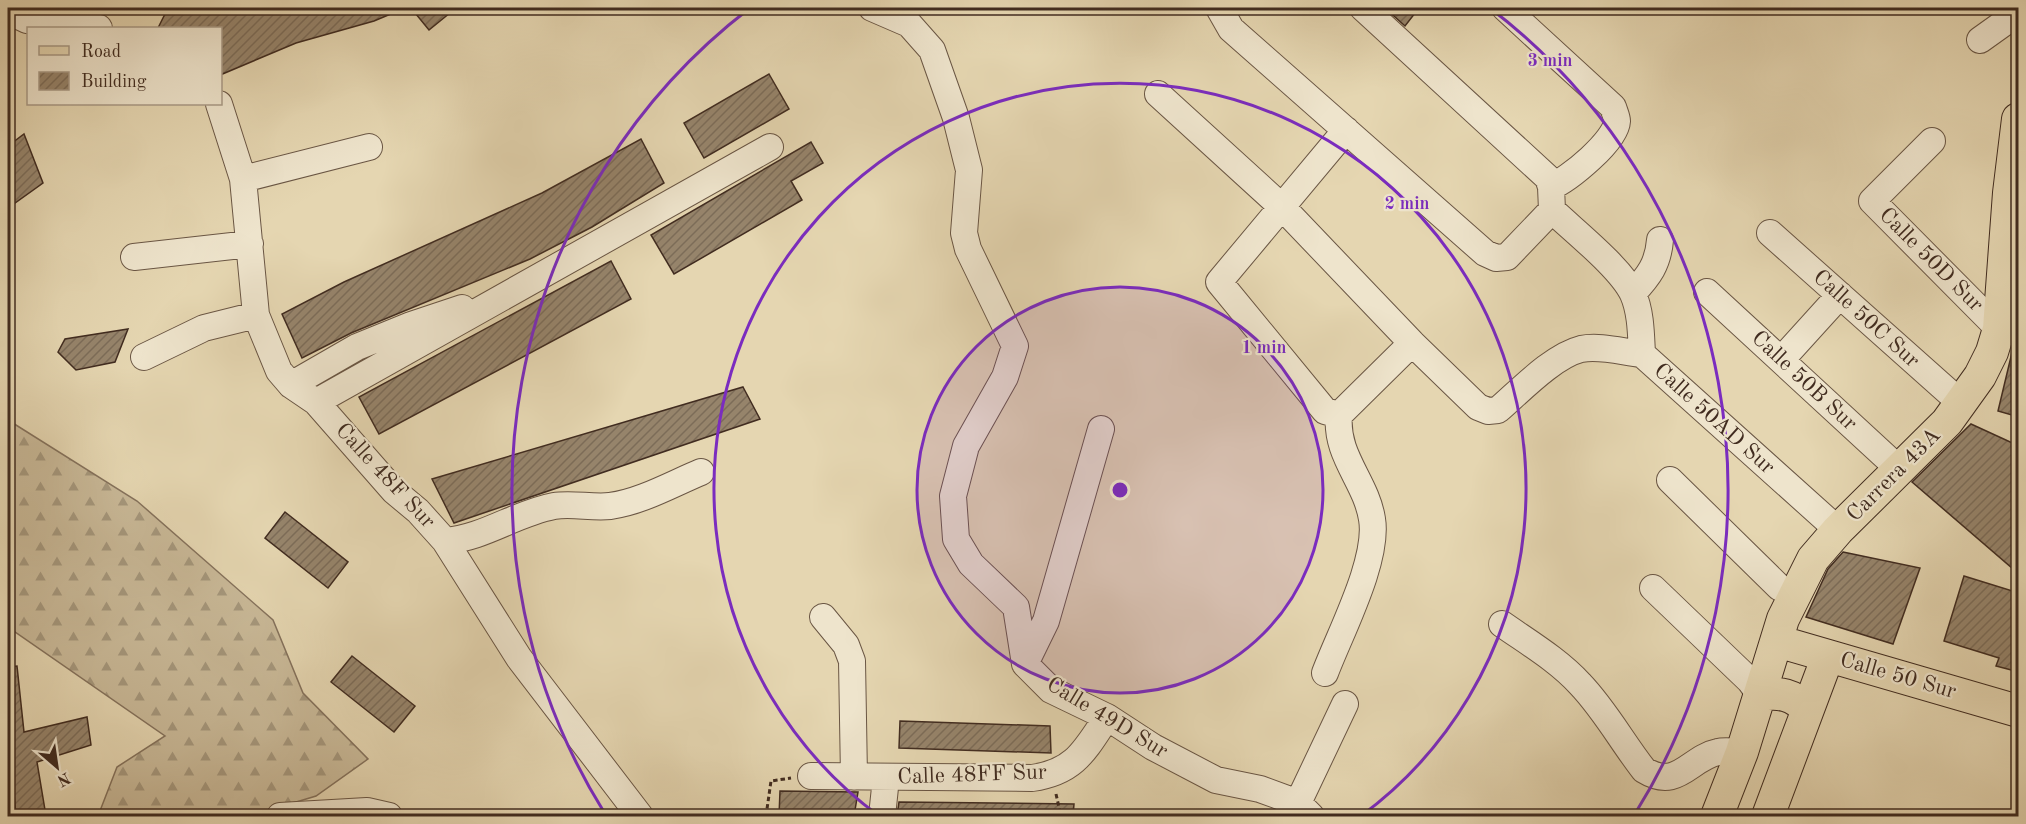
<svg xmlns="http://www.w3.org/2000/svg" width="2026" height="824" viewBox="0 0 2026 824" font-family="'Old Standard TT',serif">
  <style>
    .forest { fill: url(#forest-firs); stroke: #85725c; stroke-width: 1.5 }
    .building { fill: url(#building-hatch); stroke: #412c20; stroke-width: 1.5 }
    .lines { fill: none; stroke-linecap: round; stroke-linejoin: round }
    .minor-casing { stroke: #6a5644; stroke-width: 28 }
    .major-casing { stroke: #412c20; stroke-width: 34 }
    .path { stroke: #412c20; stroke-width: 3; stroke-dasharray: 4.5 3; stroke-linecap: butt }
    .minor { stroke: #eee4cc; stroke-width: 26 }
    .major { stroke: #e5d6b1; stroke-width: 32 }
    .ring { fill: none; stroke: #7b2cbf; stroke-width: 3 }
    .labels { text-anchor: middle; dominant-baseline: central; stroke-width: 4.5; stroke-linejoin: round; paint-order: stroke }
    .street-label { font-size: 22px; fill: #412c20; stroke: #eee4cc }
    .centre { fill: #7b2cbf; stroke: #eee4cc; stroke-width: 3 }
    .ring-label { font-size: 18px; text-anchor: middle; font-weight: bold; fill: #7b2cbf; stroke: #eee4cc; stroke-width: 4.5; stroke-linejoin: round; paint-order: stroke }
  </style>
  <defs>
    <pattern id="forest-firs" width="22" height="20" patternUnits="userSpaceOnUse" patternTransform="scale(1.5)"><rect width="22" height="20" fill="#c9b998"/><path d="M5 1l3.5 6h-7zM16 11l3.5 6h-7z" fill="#a5977c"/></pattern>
    <pattern id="building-hatch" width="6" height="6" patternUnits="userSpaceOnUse" patternTransform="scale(1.5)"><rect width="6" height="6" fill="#96846b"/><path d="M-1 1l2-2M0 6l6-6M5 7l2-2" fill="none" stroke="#7c6c58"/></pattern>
  </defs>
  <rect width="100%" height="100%" fill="#e5d6b1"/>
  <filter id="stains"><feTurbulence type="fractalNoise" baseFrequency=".00333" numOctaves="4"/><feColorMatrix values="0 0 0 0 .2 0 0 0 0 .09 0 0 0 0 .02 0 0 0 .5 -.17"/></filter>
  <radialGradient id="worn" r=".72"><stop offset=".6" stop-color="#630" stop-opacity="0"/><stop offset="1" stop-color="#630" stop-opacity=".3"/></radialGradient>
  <path class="forest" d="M8 420 137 501 273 620 303 693 368 759 316 796 250 816H98L117 767 165 736 8 627Z"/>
  <path class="building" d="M168 8H405L374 21 296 43 220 75V28H158Z
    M411 8H456L429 30Z
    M1385 8H1419L1405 26Z
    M769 74 789 109 704 158 684 123Z
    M24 134 43 183 8 208V146Z
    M641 139 664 183 592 227 530 259 351 333 302 358 282 314 344 282 542 193Z
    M811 142 823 163 791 181 802 200 674 274 651 235Z
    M611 261 631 299 379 434 359 397Z
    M128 329 115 362 76 370 58 352 65 339Z
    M2014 344H2019V417L1998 411Z
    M743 387 760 419 454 523 432 479Z
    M1971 424 2019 446V574L1912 482Z
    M285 512 348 562 328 588 265 538Z
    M1843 552 1920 568 1893 644 1806 617 1828 569Z
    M1964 576 2019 593V672L1996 666 1999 658 1944 641Z
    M352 656 415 706 394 732 331 682Z
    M17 666 24 732 87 717 91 745 37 762 46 816H16L11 760 8 762V667Z
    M900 721 1050 726 1051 753 899 748Z
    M780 791 858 792 854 816H779Z
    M899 802 1074 804 1073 816H897Z"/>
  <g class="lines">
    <g class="minor-casing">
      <path id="minor" d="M872 8 909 24 932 50 956 118 969 170 964 233 968 249 1015 346 1005 377 966 446 953 496 956 539 971 564 1016 607 1025 664 1051 690 1107 717 1153 747 1216 780 1260 789 1298 803 1311 816
        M1219 8 1231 29 1485 253 1496 258 1507 257 1552 210 1551 187 1548 178 1363 8
        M1505 8 1613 107C1614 111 1617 117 1617 121 1616 141 1569 179 1551 187
        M8 11 27 20 99 28
        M1980 40 2015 15
        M1158 94 1283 208 1412 343 1478 407 1488 411 1498 410C1520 391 1553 356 1581 349 1600 345 1623 352 1642 354
        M219 104 243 179 256 315 279 371 291 385 316 402 394 491 418 511 445 541 519 658 640 816
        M1932 141 1872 201 1999 329
        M243 179 369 147
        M1552 210C1574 231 1621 268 1633 294 1641 312 1641 335 1642 354L1838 530
        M1770 233 1962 404
        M134 257 250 244
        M1707 292 1900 470
        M1633 293C1649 276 1658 264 1660 240
        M144 357 204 328 256 315
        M1781 360 1840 295
        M291 385 357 347 411 325 462 308
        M316 402 770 147
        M1339 415 1325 411 1219 282 1346 130
        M1670 480 1779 587 1795 595
        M445 541C484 538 516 513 554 506 572 503 592 508 610 506 641 502 672 484 701 472
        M1653 588 1750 681 1760 695
        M823 617 846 645 852 661 854 777
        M1502 624C1529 643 1558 660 1580 684 1605 710 1622 742 1644 770 1678 791 1689 758 1718 752 1725 750 1734 752 1742 752
        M1025 664 1046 621 1101 429
        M1325 673C1340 633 1379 560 1372 519 1366 481 1335 456 1339 415L1412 343
        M811 776 1032 778C1075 772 1085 750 1107 717
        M1298 803 1345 704
        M280 816 367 811 389 816
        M882 816 886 778"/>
    </g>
    <g class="major-casing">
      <path id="major" d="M1777 641 2018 711
        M1760 695C1779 692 1794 694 1807 710
        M1717 816 1742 752 1783 619 1813 559 1838 530 1947 422 1980 376 1992 352 1999 329 2009 193 2018 119
        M1768 816 1828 656"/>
    </g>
    <path class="path" d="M1056 794 1061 816
      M766 816 771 781 791 778"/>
    <use href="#minor" class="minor"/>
    <use href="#major" class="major"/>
  </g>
  <circle cx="1120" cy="490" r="203" fill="#7b2cbf" fill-opacity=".12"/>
  <g class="ring">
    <circle cx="1120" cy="490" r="203"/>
    <path d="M879 816A406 406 0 1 1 1361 816"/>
    <path d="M604 812A608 608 0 0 1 750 8M1490 8A608 608 0 0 1 1636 812"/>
  </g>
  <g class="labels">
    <g class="street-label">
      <text transform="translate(1931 260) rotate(45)">Calle 50D Sur</text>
      <text transform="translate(1866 319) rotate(42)">Calle 50C Sur</text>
      <text transform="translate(1804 381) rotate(43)">Calle 50B Sur</text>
      <text transform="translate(1714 419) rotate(42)">Calle 50AD Sur</text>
      <text transform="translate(1894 475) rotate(-45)">Carrera 43A</text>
      <text transform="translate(385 476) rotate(47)">Calle 48F Sur</text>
      <text transform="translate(1898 676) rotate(16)">Calle 50 Sur</text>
      <text transform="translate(1107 718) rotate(31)">Calle 49D Sur</text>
      <text transform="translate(972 775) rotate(-2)">Calle 48FF Sur</text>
    </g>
  </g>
  <circle cx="1120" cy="490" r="9" class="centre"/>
  <g class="ring-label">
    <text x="1550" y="66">3 min</text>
    <text x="1407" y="209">2 min</text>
    <text x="1264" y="353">1 min</text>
  </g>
  <rect width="2026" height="824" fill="none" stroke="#e5d6b1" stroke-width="30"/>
  <rect x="9" y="9" width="2008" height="806" fill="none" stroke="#412c20" stroke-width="3"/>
  <rect x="15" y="15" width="1996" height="794" fill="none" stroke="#412c20" stroke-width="1.5"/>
  <rect x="27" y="27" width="195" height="78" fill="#eee4cc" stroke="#a99a87" stroke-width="1.5"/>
  <rect x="39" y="46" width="30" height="9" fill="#e5d6b1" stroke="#a99a87" stroke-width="1.5"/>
  <text x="81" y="57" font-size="18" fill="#412c20">Road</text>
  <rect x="39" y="72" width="30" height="18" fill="url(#building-hatch)" stroke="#a99a87" stroke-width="1.5"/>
  <text x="81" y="87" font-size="18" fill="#412c20">Building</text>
  <g transform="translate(57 767) rotate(151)" stroke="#eee4cc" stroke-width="4.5" paint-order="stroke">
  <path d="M0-4.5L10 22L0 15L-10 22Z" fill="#412c20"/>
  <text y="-9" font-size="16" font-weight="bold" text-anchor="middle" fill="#412c20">N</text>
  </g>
  <rect width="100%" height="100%" filter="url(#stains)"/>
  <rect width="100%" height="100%" fill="url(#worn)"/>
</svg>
